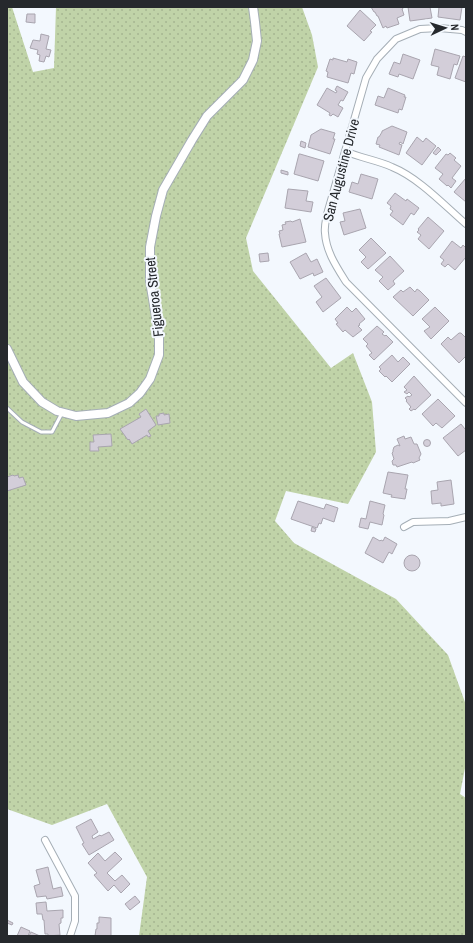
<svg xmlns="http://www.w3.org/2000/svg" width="473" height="943" viewBox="0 0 473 943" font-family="'Archivo Narrow',sans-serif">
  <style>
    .grass { fill: url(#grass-dots) }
    .building { fill: #d3ced9; stroke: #a9a5af }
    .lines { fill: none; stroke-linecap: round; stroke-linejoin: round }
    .service-casing { stroke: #a5aeb6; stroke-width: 5 }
    .minor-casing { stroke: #a5aeb6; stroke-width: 8 }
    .tertiary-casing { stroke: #a5aeb6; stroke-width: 10 }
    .service { stroke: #fff; stroke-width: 3 }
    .minor { stroke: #fff; stroke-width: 6 }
    .tertiary { stroke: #fff; stroke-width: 8 }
    .labels { text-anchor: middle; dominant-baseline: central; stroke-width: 4; stroke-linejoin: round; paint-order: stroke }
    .street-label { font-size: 14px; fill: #26292d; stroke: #f3f8fe }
  </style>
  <defs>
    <pattern id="grass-dots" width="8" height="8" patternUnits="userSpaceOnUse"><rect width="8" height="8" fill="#c0d3a8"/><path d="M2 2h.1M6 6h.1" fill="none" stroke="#a5b591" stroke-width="1.8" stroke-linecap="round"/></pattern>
  </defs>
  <rect width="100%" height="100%" fill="#f3f8fe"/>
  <path class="grass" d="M7 7H12L33 72 54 68 56 7H302L312 35 318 67 246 238 253 271 331 368 353 353 372 402 376 452 348 504 286 491 275 521 294 543 396 599 448 655 466 705V763L460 794 466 798V936H139L147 877 107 804 52 825 7 809Z"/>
  <path class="building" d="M371 7H402L403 9H402L404 15 397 18 399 24 387 28 386 26 383 28 378 16H377L375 12H374Z
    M408 7H430L432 18 410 21Z
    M439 7H462L460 20 438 17Z
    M360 10 376 25 370 31 372 32 364 41 347 26Z
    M27 14H35V23L26 22Z
    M41 34 49 36 46 49 51 50 49 57 46 56 44 62 39 61 40 55 37 54 38 50 30 48 33 40 40 41Z
    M435 49 460 56 457 65 454 64 450 79 437 75 439 67 431 65Z
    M403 54 420 60 413 79 399 74 398 77 389 74 394 62 400 64Z
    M463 56 466 57V82L455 78Z
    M333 58 347 62 348 59 357 62 354 74 351 73 348 83 327 77 328 72 326 71 330 59 333 60Z
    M337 86 348 92 343 101 341 100 338 105 343 108 338 117 333 114 331 116 329 115 330 113 317 105 327 88 336 93 337 91 335 90Z
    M388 88 405 95 404 97H406L402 110 399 109 398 113 375 105 378 96 384 98Z
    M392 126 407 132 403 144 400 142 399 144 402 145 399 155 379 147 380 145 376 144 378 137H379L382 132V131Z
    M321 129 335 133 333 139H335L330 154 308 147 311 135Z
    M417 137 423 142 426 138 436 146 422 165 406 153Z
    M301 141 306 143 305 148 300 146Z
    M438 147 441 150 436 155 433 153Z
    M450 153 456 158 454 160 461 166 452 178 456 181 451 188 448 185 447 186 439 179 443 174 435 168 446 154 448 155Z
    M299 154H300L324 161 318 181 294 174Z
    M281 170 288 172V175L281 173Z
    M361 174 378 179 372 199 349 192 352 182 358 184Z
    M466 178V202L454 192Z
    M288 189 308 191 306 201 313 202 311 212 285 208Z
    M395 193 406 201 407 199 419 208 414 215 411 213 403 225 390 215 393 211 390 209 391 206 387 203Z
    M360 209 366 228 344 235 340 222 345 221 343 213Z
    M428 217 444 231 429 249 418 239 421 235 417 232 419 230 418 229Z
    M300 219 306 242 282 247 279 234H280L279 231 283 230 282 225 286 224 285 222 291 221 292 222Z
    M371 238 386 253 368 269 361 262 366 257 359 250Z
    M452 241 461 248 463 245 466 248V257L455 270 448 264 445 267 441 264 444 260 440 257Z
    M268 253 269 261 260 262 259 254Z
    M306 253 311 262 317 259 323 272 314 276 313 273 300 279 290 262Z
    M390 256 404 271 393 281 395 284 388 290 379 281 383 277 375 270Z
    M326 278 341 298 323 312 316 302 322 297 314 286Z
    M410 287 415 292 417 289 420 291 429 300 413 316 393 297 401 290 403 292Z
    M347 307 352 312 356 308 365 319 359 324 360 325 358 326 362 330 353 337 345 330 343 332 336 324 338 323 335 319Z
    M435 307 449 321 431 339 424 331 430 327 422 319Z
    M377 326 384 332 382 334 385 336 386 335 393 342 374 360 369 355 372 353 366 346 368 344 363 339Z
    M459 333H461L466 338V356L459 363 441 344 448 337 451 340Z
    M392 355 398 362 403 357 410 364 392 382 386 376 385 377 379 371 381 369 379 367Z
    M414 376 431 395 415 410 414 409 411 411 409 409 411 407 406 401 407 400 405 398 408 396 409 397 412 395 409 392 407 394 404 392 407 390 404 387Z
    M438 399 455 416 442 428 436 423 433 426 422 414Z
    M146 409 156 425 148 431 151 436 148 437 147 435 132 444 129 439 128 440 120 429 141 417 139 414Z
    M164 413V415L169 414 170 423 158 425 156 416H159V414Z
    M461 424 465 429 466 428V450L458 456 443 438Z
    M111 434 112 446 98 447 99 451H90V442H94L93 435Z
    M404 436 405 439 411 437 414 444H417L421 454 419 458 420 460 413 463 412 462 397 467 396 465H393L392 461 394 459 392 453 393 452V450L394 447 398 445 400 446 397 439Z
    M423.5 443a3.5 3.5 0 1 1 7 0a3.5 3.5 0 1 1-7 0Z
    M388 472 408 475 405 489H407L405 499 391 497 392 495 383 493Z
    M13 475 14 476 18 475 19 478 23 477 26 485 7 491V477Z
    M451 480 454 504 441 506V503L432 504 431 491 438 490 437 482Z
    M298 501 324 509 326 504 338 508 334 522 323 518 321 524 319 523 317 528 291 519Z
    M370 501 385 505 383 514 384 515 382 525 370 522 368 529 359 527 361 518 366 519Z
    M312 527 316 529 315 532 311 531Z
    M373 537 380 541 381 540 383 541 385 537 397 544 392 554 389 552 383 563 365 553Z
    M404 563a8 8 0 1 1 16 0a8 8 0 1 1-16 0Z
    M91 819 98 832 92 836 93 839 100 835 101 836 109 832 114 840 89 855 82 844 84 843 76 827Z
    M115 852 122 859 107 873 115 881 122 875 130 884 121 893 114 885 108 891 94 875 97 873 88 863 98 853 105 861Z
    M48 867 53 889 61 887 63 896 47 899 46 896 37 897 34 886 40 884 36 870Z
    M135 896 140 902 130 910 125 904Z
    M46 902 47 911 63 910V918H61V923L59 924 60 935 48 936V934H45L44 920H43L42 914H37L36 903Z
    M99 917 111 918V935L110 936H95L96 929H97V923H99Z
    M7 920 13 923 12 925 7 923Z
    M21 927 30 931 28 936H17Z
    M31 932 40 936H29Z"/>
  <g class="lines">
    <g class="service-casing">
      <path id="service" d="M7 408 22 422 41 432H52L62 413"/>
    </g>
    <g class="minor-casing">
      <path id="minor" d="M466 32 462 30 439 28 420 29 396 39 377 59 366 78 327 214C326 220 324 227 325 233 326 251 336 266 346 282L466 403
        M345 151C360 158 377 160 392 167 419 178 444 205 466 224
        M404 527 413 522 449 521 466 517
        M45 840 75 896V921L70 936"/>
    </g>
    <g class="tertiary-casing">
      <path id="tertiary" d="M7 349 23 382 42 402 57 411 76 416 108 413 129 403 140 393 150 379 159 355V335L150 281V247L156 216 163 190 192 140 207 116 243 80 253 60 257 41 255 22 253 7"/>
    </g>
    <use href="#service" class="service"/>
    <use href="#minor" class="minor"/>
    <use href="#tertiary" class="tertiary"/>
  </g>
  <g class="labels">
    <g class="street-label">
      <text transform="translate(341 170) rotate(-75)">San Augustine Drive</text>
      <text transform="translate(154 297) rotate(-96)">Figueroa Street</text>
    </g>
  </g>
  <rect width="473" height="943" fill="none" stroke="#26292d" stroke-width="16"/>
  <g transform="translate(445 28) rotate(86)" stroke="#f3f8fe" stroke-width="3" paint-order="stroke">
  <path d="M0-3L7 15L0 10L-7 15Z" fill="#26292d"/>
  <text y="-6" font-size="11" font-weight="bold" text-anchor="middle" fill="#26292d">N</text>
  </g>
</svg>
